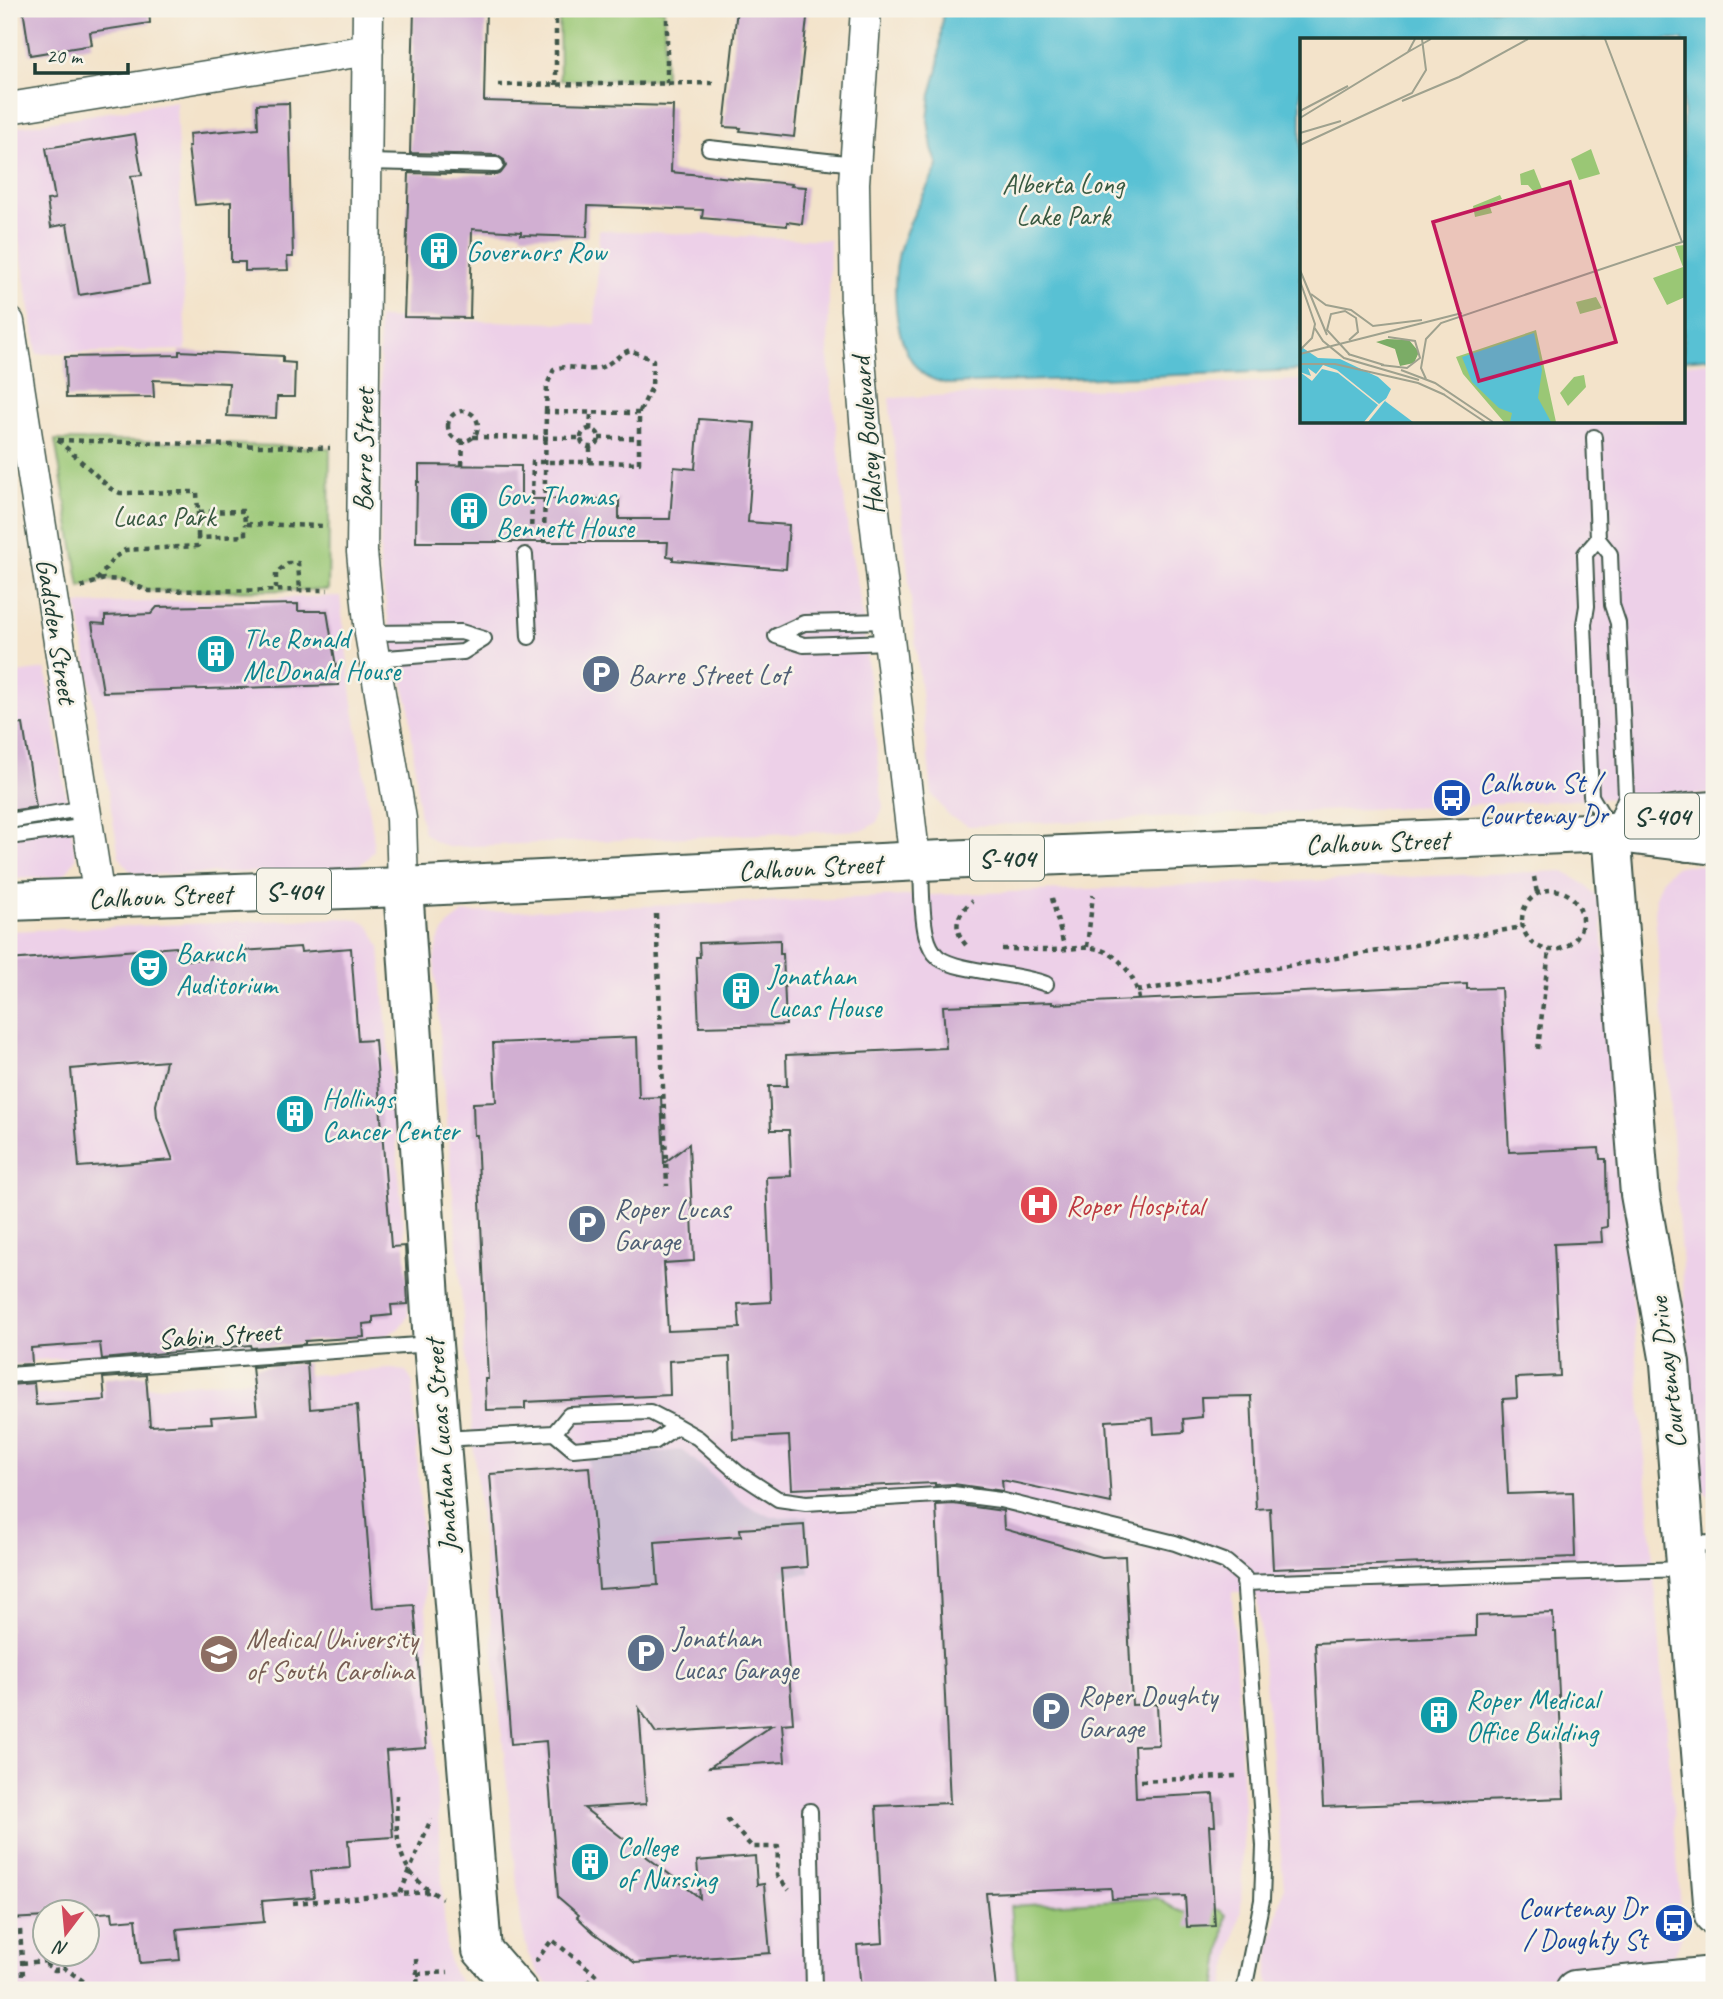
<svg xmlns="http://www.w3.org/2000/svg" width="1723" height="1999" viewBox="0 0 1723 1999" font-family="Caveat,sans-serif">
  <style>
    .built { fill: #edd0e8; fill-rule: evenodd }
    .industrial { fill: #ccbed4 }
    .green { fill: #9ac775; stroke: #5c8254; stroke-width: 2 }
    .water { fill: #58c1d4; stroke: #3c7f84; stroke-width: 2 }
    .building { fill: #d1afd2; fill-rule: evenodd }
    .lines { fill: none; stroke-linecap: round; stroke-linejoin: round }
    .lane-casing { stroke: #3f564a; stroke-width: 18 }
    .street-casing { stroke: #3f564a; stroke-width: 33 }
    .secondary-casing { stroke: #3f564a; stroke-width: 42 }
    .primary-casing { stroke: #3f564a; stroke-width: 42 }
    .highway-casing { stroke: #3f564a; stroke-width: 42 }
    .path { stroke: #3f564a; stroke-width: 4.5; stroke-dasharray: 5 5; stroke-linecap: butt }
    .lane { stroke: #fff; stroke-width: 14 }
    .street { stroke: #fff; stroke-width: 30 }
    .secondary { stroke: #fff; stroke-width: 38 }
    .primary { stroke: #fff; stroke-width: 38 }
    .highway { stroke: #fff; stroke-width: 38 }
    .labels { text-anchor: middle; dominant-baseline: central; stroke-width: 5; stroke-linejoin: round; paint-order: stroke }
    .shield { fill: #f7f3e8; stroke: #60746a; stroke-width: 2 }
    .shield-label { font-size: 26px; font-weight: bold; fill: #1f3d34 }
    .park-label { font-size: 28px; fill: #385941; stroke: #f7f3e8 }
    .culture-label { font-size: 28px; fill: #0d838f; stroke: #f7f3e8; text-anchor: start }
    .street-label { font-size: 28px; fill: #1f3d34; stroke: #f7f3e8 }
    .service-label { font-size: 28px; fill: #4e5e75; stroke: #f7f3e8; text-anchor: start }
    .transit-label { font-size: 28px; fill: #164399; stroke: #f7f3e8; text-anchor: start }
    .health-label { font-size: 28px; fill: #be3a42; stroke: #f7f3e8; text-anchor: start }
    .education-label { font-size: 28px; fill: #785e54; stroke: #f7f3e8; text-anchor: start }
    .inset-road { fill: none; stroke: #9ea18e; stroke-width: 2 }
    .view { fill: #c2185b; fill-opacity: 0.15; stroke: #c2185b; stroke-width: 3.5 }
    .inset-edge { fill: none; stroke: #1f3d34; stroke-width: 3.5 }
  </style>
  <rect width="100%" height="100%" fill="#f7f3e8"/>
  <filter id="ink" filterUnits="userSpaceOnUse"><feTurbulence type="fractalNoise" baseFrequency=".0143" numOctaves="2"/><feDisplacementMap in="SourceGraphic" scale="14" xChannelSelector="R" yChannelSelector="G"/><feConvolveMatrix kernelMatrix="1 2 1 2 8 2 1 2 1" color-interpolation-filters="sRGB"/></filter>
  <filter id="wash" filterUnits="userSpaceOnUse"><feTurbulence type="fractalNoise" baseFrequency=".00686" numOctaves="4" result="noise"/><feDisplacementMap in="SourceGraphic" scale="28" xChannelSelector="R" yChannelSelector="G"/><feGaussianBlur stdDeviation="1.57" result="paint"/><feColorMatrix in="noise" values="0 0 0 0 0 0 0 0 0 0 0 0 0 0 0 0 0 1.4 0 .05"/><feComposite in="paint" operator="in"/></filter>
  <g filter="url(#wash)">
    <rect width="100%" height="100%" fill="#f3e3ca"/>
    <path class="built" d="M176 101 186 350 37 354 9 177V134L16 127Z
      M599 230 830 240 828 357 849 539 861 605 883 808 877 822 864 830 448 847 436 842 424 833 419 811 409 705 392 642 380 568 382 414 378 318 595 324Z
      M1714 362V794L969 826 949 816 932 794 889 398 1301 380V422H1683V364Z
      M340 596 352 696 373 833 374 850 368 858 358 866 337 870 140 875 130 871 119 856 77 604Z
      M46 669 76 858 67 872 56 877 9 879V674Z
      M1685 865H1714V1501L1704 1491 1698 1476 1655 912 1656 894 1661 881 1674 867Z
      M1562 871 1583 883 1600 899 1683 1933 1673 1959 1654 1970 1410 1990H1272L1267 1979 1270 1946 1284 1887 1257 1596 1232 1592 1244 1811 1241 1909 1223 1990H553L538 1973 528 1954 521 1923 475 1465 434 960 438 941 448 925 464 913Z
      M342 918 359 920 370 926 380 947 409 1294 408 1316 399 1328 386 1336 9 1362V931Z
      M391 1369 406 1371 413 1383 446 1949 453 1972 466 1990H9V1397ZM46 1912H88V1954H46Z"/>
    <path class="industrial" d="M683 1450 746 1505 772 1517 807 1516 810 1574 599 1589 588 1457Z"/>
    <path class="green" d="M559 9H664L665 79 560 80Z
      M55 440 138 441 330 448 328 590 149 591 122 580 104 579 80 587Z
      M1157 1898C1165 1902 1174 1910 1183 1912 1197 1915 1216 1902 1226 1915L1216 1990H1018L1010 1906Z"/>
    <path class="water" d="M943 9H1714V357L1683 360V40H1301V370L948 384C937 381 926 378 919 370 892 342 891 279 901 245 909 220 926 190 938 166L932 148 928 120 931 94 938 69Z"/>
    <g id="blocks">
      <path class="building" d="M23 9H149L150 23 90 32 92 45 30 55Z
        M414 9H486L484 101 673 106 671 172 792 184 791 186 806 187 802 224 787 222V226L702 218 703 210 588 206 587 237 521 235V232L472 229 470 318 404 317 409 173 496 175 501 173 506 166 504 160 496 155 410 153Z
        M737 9H808L794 137 740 131 741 128 724 127Z
        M289 103 293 257H287L288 270 245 271V262H231V202L195 205 188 146H190L189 134 258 128 257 104Z
        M135 134 142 175 131 176 149 284 79 295 67 224 51 227 47 200 55 199 46 148Z
        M179 351 283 356V362L295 363 294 397H277L276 418 227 416 229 383 153 380 154 397 66 398 65 357 179 355Z
        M699 419 755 423 748 522 789 525 786 569 673 560V557L667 556 668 542H416L417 481 419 482V465L521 466V499H619V519H670L674 467 695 469Z
        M298 604V611H327L339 685 103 692 92 623 105 624V616L151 614 157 607Z
        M23 724 36 807 9 811V725Z
        M780 940V954H783L786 1025 699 1027 696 957H700L699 943Z
        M176 947 178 961 242 956V951L300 947 301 952 351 948 358 1041 375 1040 391 1247 405 1246 408 1304 391 1305 392 1315 373 1317V1323L363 1324 364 1337 305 1341V1344L251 1348 250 1345 102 1359 100 1343 31 1348 32 1364 9 1365V1201H11L9 1169V960ZM166 1061 156 1105 157 1117 173 1160 79 1167 71 1069Z
        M1467 984V989L1501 988 1509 1152 1599 1148 1600 1159H1606L1607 1227 1601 1228 1602 1242 1554 1244 1560 1376 1516 1378 1517 1398 1503 1399 1508 1494 1573 1492 1575 1557 1273 1569 1270 1508 1256 1509 1251 1396 1201 1397 1202 1417 1183 1419 1184 1432 1154 1434 1153 1418 1106 1421 1111 1503 1002 1480 1003 1491 954 1484 935 1485V1483L792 1489 789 1436 733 1439 730 1357 669 1361 670 1395 525 1402V1409L486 1410 485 1379H488L477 1135H474L473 1103 496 1102 493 1043 637 1037 639 1098 661 1097 664 1163 689 1144 694 1261 664 1263 668 1331 740 1328 738 1304 771 1302 766 1177 791 1176 789 1130H771L769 1086H787L786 1055 946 1048 943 1006 1052 1002V1004Z
        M307 1363 310 1409 357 1405 373 1608 414 1605 426 1748 386 1751 393 1837 348 1840 350 1868 311 1871 314 1897 262 1901 264 1922 177 1929 180 1960 140 1963 136 1919 113 1921 112 1912 88 1914V1912H46V1917L9 1919V1385L34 1383 36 1405 105 1400 103 1378 146 1375 150 1426 212 1423 211 1417 257 1414 252 1367Z
        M589 1467 599 1589 658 1585 655 1542 741 1536 740 1529 804 1525 807 1567 781 1569 793 1723 782 1724 785 1762 710 1767 772 1725 656 1733 639 1708 646 1804 584 1808 700 1898 697 1861 755 1856 757 1885 764 1884 770 1953 635 1963 594 1933 577 1917 579 1915 558 1897 546 1741 511 1744 490 1474Z
        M953 1504 1003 1511 1004 1529 1102 1557 1125 1556 1132 1705 1157 1704 1159 1745 1134 1746 1136 1798 1213 1794 1215 1826H1209L1215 1926 1187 1927 1185 1896 1112 1899 1111 1888 986 1893 996 1990H861L857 1945 883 1943 876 1806 950 1803 936 1505Z
        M1553 1613 1554 1632H1556L1564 1798 1323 1807 1315 1643 1476 1636V1616Z"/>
    </g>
  </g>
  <g filter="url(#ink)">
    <use href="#blocks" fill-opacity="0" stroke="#3f564a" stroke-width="2"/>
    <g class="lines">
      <g class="lane-casing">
        <path id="lane" d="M709 148 855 164
          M367 162 496 165
          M1594 437 1598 539 1610 554 1612 605 1618 623 1626 796 1615 824
          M1598 539 1585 554 1587 606 1584 624 1591 796 1610 828
          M525 555 529 637
          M886 621 804 623 776 636 804 645 889 642
          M370 633 461 632 484 639 463 652 374 659
          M9 821 85 808
          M9 837 88 826
          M921 863C922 886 921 912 926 934 928 943 932 952 939 958 958 972 1019 973 1046 984
          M9 1375 431 1344
          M677 1426 698 1438 738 1473 778 1499 806 1503 953 1494 1000 1500 1175 1543 1226 1562 1244 1577 1264 1846 1262 1900 1244 1990
          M441 1439 554 1433 573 1449 654 1442 677 1426 650 1412 569 1415 554 1433
          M1685 1544 1714 1543
          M1244 1583 1684 1569
          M810 1811 814 1990"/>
      </g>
      <g class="street-casing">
        <path id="street" d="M368 9 362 552 370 633 401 819 403 887
          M866 9 854 183 856 310 869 468 915 862
          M9 108 368 50
          M9 322 99 898"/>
      </g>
      <g class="secondary-casing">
        <path id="secondary" d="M1611 832 1640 1194 1670 1363 1714 1915
          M403 887 433 1344 482 1950 517 1990
          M1575 1990 1714 1976"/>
      </g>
      <g class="primary-casing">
        <path id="primary" d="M1624 827C1654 817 1682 812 1714 811
          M9 901 403 887 921 861 1611 832 1714 845"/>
      </g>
      <g class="highway-casing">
        <path id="highway" d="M1688 842H1714"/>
      </g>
      <path class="path" d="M667 9V83
        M498 85 717 83
        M556 85V9
        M448 426a15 15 0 1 1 30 0a15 15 0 1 1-30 0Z
        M546 412 547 385 554 369C568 364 581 371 595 369 609 367 617 355 630 350L653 360 652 387 639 413
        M581 438a9 9 0 1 1 18 0a9 9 0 1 1-18 0Z
        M590 430 591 413
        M473 437 581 438
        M599 438H639
        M58 440 111 489 120 493 197 492 198 512 244 511 245 524 327 526
        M58 440 330 448
        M590 462V447
        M462 465 463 441
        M198 512V538
        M531 536 533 462C568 462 603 462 639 463V413L546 412 544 542
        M97 580 114 558 125 550 198 546V538L245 536V524
        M81 587 104 579 122 580 149 591 328 590
        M276 589V573L288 563H298L300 590
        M1534 877 1537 893
        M1522 920a30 30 0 1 1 60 0a30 30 0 1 1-60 0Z
        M1052 898 1065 950
        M656 914 667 1186
        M966 945C952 928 956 915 972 901
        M1087 947 1093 895
        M1002 949C1019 949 1035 950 1052 950 1064 950 1077 947 1090 948 1116 949 1135 974 1139 999
        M1137 991 1523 927
        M1538 1049 1549 950
        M1141 1781 1238 1776
        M397 1795C395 1842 397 1874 442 1898
        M727 1819 752 1847H778L777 1876 789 1890
        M429 1892 400 1894 431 1819
        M293 1903 400 1894
        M20 1930 24 1990
        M50 1954 47 1958V1965L54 1970C62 1970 66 1966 66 1959L63 1954
        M416 1959 418 1990
        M535 1962 552 1940 595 1974 582 1990
        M22 1963 47 1961
        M63 1967 96 1990
        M417 1974 448 1972
        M239 1990 282 1987V1990"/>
      <use href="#lane" class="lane"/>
      <use href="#street" class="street"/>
      <use href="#secondary" class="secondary"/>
      <use href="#primary" class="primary"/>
      <use href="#highway" class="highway"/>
    </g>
  </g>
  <defs>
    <g id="building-disc" transform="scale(2.0125)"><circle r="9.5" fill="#0f9aa8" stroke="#f7f3e8"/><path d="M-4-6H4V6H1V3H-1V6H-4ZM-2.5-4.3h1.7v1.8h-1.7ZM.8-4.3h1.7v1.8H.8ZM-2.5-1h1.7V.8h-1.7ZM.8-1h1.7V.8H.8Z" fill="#fff"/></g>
    <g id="parking-disc" transform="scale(2.0125)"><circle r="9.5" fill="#5c6f8a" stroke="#f7f3e8"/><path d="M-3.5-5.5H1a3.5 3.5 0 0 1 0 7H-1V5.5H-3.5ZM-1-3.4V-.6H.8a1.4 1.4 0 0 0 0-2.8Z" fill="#fff"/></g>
    <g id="bus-disc" transform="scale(2.0125)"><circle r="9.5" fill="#1a4fb4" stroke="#f7f3e8"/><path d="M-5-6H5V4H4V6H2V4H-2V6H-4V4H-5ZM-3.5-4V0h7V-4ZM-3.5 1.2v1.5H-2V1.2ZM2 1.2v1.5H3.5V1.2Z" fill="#fff"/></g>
    <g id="theatre-disc" transform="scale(2.0125)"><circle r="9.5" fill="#0f9aa8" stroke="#f7f3e8"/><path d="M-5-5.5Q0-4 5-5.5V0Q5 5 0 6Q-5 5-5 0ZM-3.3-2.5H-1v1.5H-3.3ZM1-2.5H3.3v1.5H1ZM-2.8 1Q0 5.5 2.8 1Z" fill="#fff"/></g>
    <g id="hospital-disc" transform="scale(2.0125)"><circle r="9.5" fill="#e0444e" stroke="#f7f3e8"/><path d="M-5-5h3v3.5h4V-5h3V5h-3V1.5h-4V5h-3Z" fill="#fff"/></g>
    <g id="university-disc" transform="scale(2.0125)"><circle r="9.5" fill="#8d6e63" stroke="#f7f3e8"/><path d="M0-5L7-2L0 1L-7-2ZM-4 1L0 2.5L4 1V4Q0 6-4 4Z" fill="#fff"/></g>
  </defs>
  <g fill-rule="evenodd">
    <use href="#building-disc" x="439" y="251"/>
    <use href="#building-disc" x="469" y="511"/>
    <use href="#building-disc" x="216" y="654"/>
    <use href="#parking-disc" x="601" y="674"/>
    <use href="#bus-disc" x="1452" y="798"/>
    <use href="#theatre-disc" x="149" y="968"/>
    <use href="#building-disc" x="741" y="991"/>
    <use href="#building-disc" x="295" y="1114"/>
    <use href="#hospital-disc" x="1039" y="1205"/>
    <use href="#parking-disc" x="587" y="1224"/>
    <use href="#parking-disc" x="646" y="1653"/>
    <use href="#university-disc" x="219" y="1654"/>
    <use href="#parking-disc" x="1051" y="1711"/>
    <use href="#building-disc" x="1439" y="1715"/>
    <use href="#building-disc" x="590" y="1862"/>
    <use href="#bus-disc" x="1674" y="1923"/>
  </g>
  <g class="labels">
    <g class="shield">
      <rect x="1625" y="793.5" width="74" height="45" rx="5"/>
      <rect x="970" y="835.5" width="74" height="45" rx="5"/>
      <rect x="257" y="868.5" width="74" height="45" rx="5"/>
    </g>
    <g class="shield-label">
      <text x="1662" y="816">S-404</text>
      <text x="1007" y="858">S-404</text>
      <text x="294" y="891">S-404</text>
    </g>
    <g class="park-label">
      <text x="1063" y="183">Alberta Long<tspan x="1063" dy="32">Lake Park</tspan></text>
      <text x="164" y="516">Lucas Park</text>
    </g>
    <g class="culture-label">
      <text x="466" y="251">Governors Row</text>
      <text x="496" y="495">Gov. Thomas<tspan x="496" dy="32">Bennett House</tspan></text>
      <text x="243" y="638">The Ronald<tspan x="243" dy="32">McDonald House</tspan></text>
      <text x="176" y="952">Baruch<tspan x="176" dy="32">Auditorium</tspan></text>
      <text x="768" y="975">Jonathan<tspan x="768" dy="32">Lucas House</tspan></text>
      <text x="322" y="1098">Hollings<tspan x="322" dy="32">Cancer Center</tspan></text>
      <text x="1466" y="1699">Roper Medical<tspan x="1466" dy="32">Office Building</tspan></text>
      <text x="617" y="1846">College<tspan x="617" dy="32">of Nursing</tspan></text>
    </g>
    <g class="street-label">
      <text transform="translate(867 436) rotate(-95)">Halsey Boulevard</text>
      <text transform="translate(363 450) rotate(-89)">Barre Street</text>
      <text transform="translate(57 631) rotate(81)">Gadsden Street</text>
      <text transform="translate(1377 842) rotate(-2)">Calhoun Street</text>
      <text transform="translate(810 867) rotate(-3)">Calhoun Street</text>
      <text transform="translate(160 896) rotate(-2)">Calhoun Street</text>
      <text transform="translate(219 1335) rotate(-4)">Sabin Street</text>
      <text transform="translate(1667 1373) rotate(-97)">Courtenay Drive</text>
      <text transform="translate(441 1446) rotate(-94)">Jonathan Lucas Street</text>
    </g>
    <g class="service-label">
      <text x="628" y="674">Barre Street Lot</text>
      <text x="614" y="1208">Roper Lucas<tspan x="614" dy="32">Garage</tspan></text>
      <text x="673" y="1637">Jonathan<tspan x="673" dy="32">Lucas Garage</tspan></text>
      <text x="1078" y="1695">Roper Doughty<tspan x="1078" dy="32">Garage</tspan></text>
    </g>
    <g class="transit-label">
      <text x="1479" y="782">Calhoun St /<tspan x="1479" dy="32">Courtenay Dr</tspan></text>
      <text x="1647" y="1907" text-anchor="end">Courtenay Dr<tspan x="1647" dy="32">/ Doughty St</tspan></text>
    </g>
    <g class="health-label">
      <text x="1066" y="1205">Roper Hospital</text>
    </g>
    <g class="education-label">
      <text x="246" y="1638">Medical University<tspan x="246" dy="32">of South Carolina</tspan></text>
    </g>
  </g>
  <g transform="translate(1300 38)">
    <rect width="385" height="385" fill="#f3e3ca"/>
    <path d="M291 111 300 136 279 142 271 121ZM234 131 242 151 234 154 228 147H221L220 136ZM200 157 202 161 189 166 192 175 175 179 173 168ZM385 207V259L367 267 353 240 383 229 375 208ZM296 259 302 270 280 276 276 264ZM236 292 256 384H204L163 336 156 319ZM284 337 286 349 268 368 260 355 274 339Z" fill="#9ac775"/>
    <path d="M87 301 109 302 119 314 114 325 100 328 95 311 76 304Z" fill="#7bac66"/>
    <path d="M234 295 242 332 238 360 251 384H210L212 375 199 370 172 344 162 319ZM0 308 18 320 40 321 78 339 91 351 85 363 113 384H0Z" fill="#58c1d4"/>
    <path d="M23 327 37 332 79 366 88 359 68 384H64L78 367 38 335 22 331 12 343 0 334 11 338 8 330 16 336Z" fill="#f3e3ca"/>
    <path class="inset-road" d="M305 1 382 204M108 14 131 1M102 63 159 39 228 1M0 73 48 48M0 80 108 14 115 1M0 95 41 83M0 107 112 55 126 32 122 1M0 232 27 297M0 243 15 286 12 300 0 312M11 256 26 267 51 272 73 288 122 282M14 289 23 303 44 320 119 342M49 302 58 294 56 280 45 273 31 276 27 292 50 317M0 316 162 275M48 316 84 327M0 326H35L118 345 145 357M81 327 107 330 120 320 115 303 88 299M101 332 135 345 193 384M126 341 121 330 126 301 141 285 385 203M143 356 185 384"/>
    <path class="view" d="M270 144 316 304 179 343 133 184Z"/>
    <rect width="385" height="385" class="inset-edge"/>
  </g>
  <rect width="1723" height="1999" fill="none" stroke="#f7f3e8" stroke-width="35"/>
  <g transform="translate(66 1933) rotate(196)"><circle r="33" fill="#f7f3e8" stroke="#a1aaa0" stroke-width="2"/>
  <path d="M0-5L12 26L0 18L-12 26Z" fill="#d1495b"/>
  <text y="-10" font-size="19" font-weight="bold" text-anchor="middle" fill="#1f3d34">N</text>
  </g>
  <path d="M35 63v10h93v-10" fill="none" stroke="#1f3d34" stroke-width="3.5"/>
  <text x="46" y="63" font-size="21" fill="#1f3d34" stroke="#f7f3e8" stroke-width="5" paint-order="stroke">20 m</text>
</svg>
